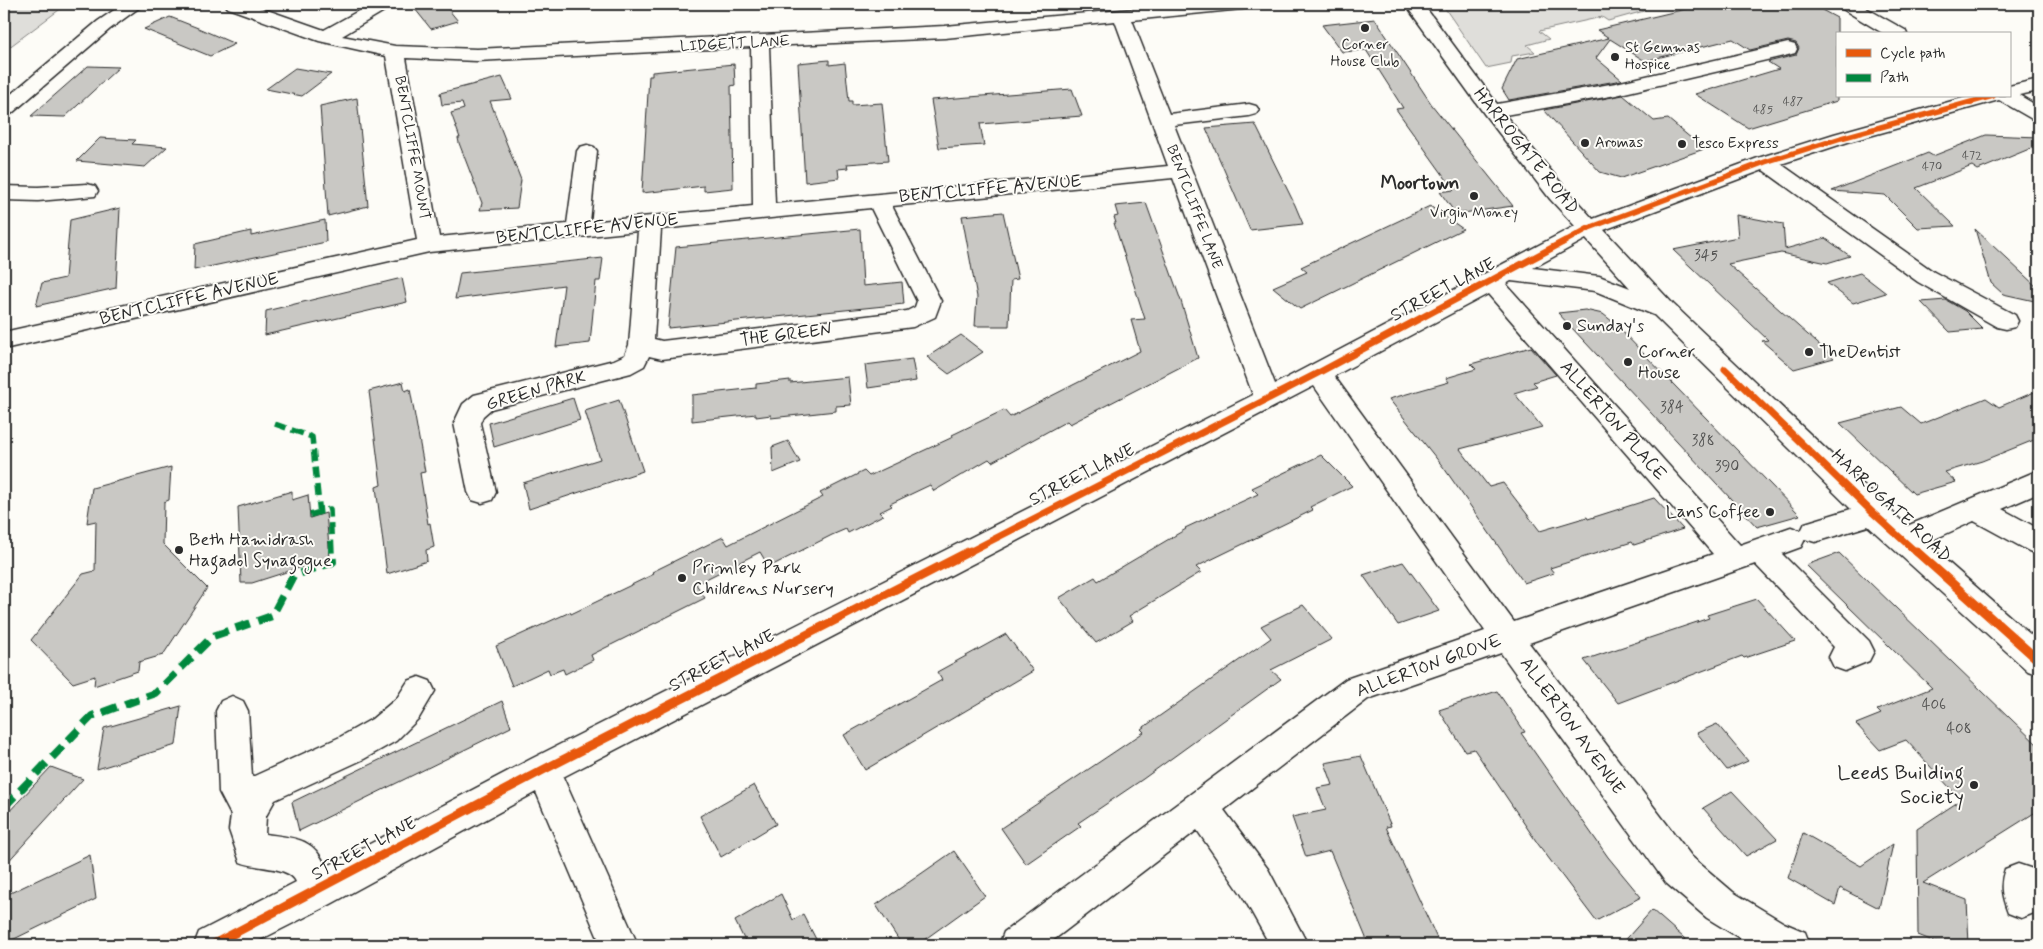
<svg xmlns="http://www.w3.org/2000/svg" width="2043" height="949" viewBox="0 0 2043 949" font-family="Mynerve,sans-serif">
  <style>
    .green { fill: #dfdeda; stroke: #858482 }
    .building { fill: #c9c8c4; stroke: #2b2b2b }
    .lines { fill: none; stroke-linecap: round; stroke-linejoin: round }
    .minor-casing { stroke: #2b2b2b; stroke-width: 3 }
    .minor { fill: #fdfcf7; fill-rule: evenodd }
    .quiet-far1 { stroke: #00873e; stroke-width: 5.5; stroke-dasharray: 12 5.5; stroke-linecap: butt }
    .quiet { stroke: #00873e; stroke-width: 8; stroke-dasharray: 15 8; stroke-linecap: butt }
    .cycleway-far2-casing { stroke: #fdfcf7; stroke-width: 8 }
    .cycleway-far1-casing { stroke: #fdfcf7; stroke-width: 10 }
    .cycleway-casing { stroke: #fdfcf7; stroke-width: 12 }
    .cycleway-far2 { stroke: #e8590c; stroke-width: 5.5 }
    .cycleway-far1 { stroke: #e8590c; stroke-width: 7 }
    .cycleway { stroke: #e8590c; stroke-width: 9 }
    .poi-dot { fill: #2b2b2b; stroke: #fdfcf7; stroke-width: 2 }
    .labels { text-anchor: middle; dominant-baseline: central; stroke-width: 4; stroke-linejoin: round; paint-order: stroke }
    .far-number-label { font-size: 12px; fill: #525251 }
    .far-street-label { font-size: 15px; fill: #2b2b2b; stroke: #fdfcf7 }
    .far-poi-label { font-size: 15px; fill: #2b2b2b; stroke: #fdfcf7; text-anchor: start }
    .number-label { font-size: 15px; fill: #525251 }
    .street-label { font-size: 18px; fill: #2b2b2b; stroke: #fdfcf7 }
    .poi-label { font-size: 18px; fill: #2b2b2b; stroke: #fdfcf7; text-anchor: start }
    .far-district-label { font-size: 19px; font-weight: bold; fill: #2b2b2b; stroke: #fdfcf7 }
    .near-poi-label { font-size: 21px; fill: #2b2b2b; stroke: #fdfcf7; text-anchor: end }
  </style>
  <rect width="100%" height="100%" fill="#fdfcf7"/>
  <filter id="ink" filterUnits="userSpaceOnUse"><feTurbulence type="fractalNoise" baseFrequency=".02" numOctaves="2"/><feDisplacementMap in="SourceGraphic" scale="10" xChannelSelector="R" yChannelSelector="G"/><feConvolveMatrix kernelMatrix="1 2 1 2 8 2 1 2 1" color-interpolation-filters="sRGB"/></filter>
  <g filter="url(#ink)">
    <path class="green" d="M4 4H67L4 51Z
      M1442 4H1633L1644 11 1608 21 1602 17 1539 31 1549 39 1527 45 1535 52 1512 56 1511 63 1486 68Z"/>
    <path class="building" d="M432 4H444L458 21 431 29 415 9Z
      M1707 4H1822V10L1837 18V101L1748 128 1695 94 1779 69 1768 62 1796 55 1799 48 1796 43 1788 41 1750 50 1733 39 1645 61 1610 39 1596 58 1622 80 1509 100 1502 89 1517 59 1609 38 1597 30Z
      M170 17 198 28 235 44 210 56 144 29Z
      M1375 19 1432 105 1513 206 1456 214 1440 192 1454 190 1396 109 1403 108 1366 50 1342 52 1322 25Z
      M829 60V65L845 63 849 101H852V105L882 103 888 161 847 164 848 168 838 169 839 178 805 182 798 63Z
      M734 64 735 85 731 86 733 188 704 191V186L642 193 649 76H652V72Z
      M88 66 119 67 65 117 31 116Z
      M295 68 331 74 302 96 266 89Z
      M502 77 512 99 490 101 521 180 517 208 480 210 482 203 459 143 458 138H460L451 113 464 109 462 103 442 105 440 93Z
      M1072 89 1082 116 980 124 984 145 939 148 931 100Z
      M1623 95 1654 121 1668 119 1704 149 1621 178 1600 172 1544 110Z
      M357 98 368 206 328 216 320 106Z
      M1255 124 1295 205 1303 224 1250 230 1206 128Z
      M1986 135 2039 137V145L1978 170 1972 166 1916 188 1955 226 1918 228 1885 195 1832 191 1928 153 1933 156Z
      M100 138 136 140 132 144 167 147 145 167 77 161Z
      M1146 203 1181 301 1198 358 1070 424 1067 421 992 462 989 459 934 491 930 485 890 504 892 506 880 512 883 515 848 533 846 529 832 535 769 567 760 552 696 584 705 598 591 655 593 660 565 674 563 669 550 674 548 669 512 686 496 646 570 612 571 614 654 574 652 572 723 537 728 545 823 497 820 493 864 471 869 476 953 437 952 435 1004 410 1010 417 1140 351 1131 320 1145 319 1114 223H1116L1114 217 1118 216 1115 206Z
      M1430 206 1463 229 1300 309 1273 287 1307 272 1301 267Z
      M120 208 116 288 36 306 42 283 65 278 70 220Z
      M1003 212 1018 279 1011 280 1009 326H975L977 297 962 216Z
      M1736 215 1783 224 1785 249 1825 238 1850 256 1827 263 1781 253 1728 264 1834 358 1794 369 1762 341 1768 340 1673 250 1738 237Z
      M325 220 326 242 194 270 195 244 251 231V236Z
      M860 229 863 286 902 282 904 304 668 328 676 247Z
      M1975 229 2039 289V302L2003 294 1991 283Z
      M603 258 600 281H596L590 343 556 347 564 285 455 299 460 273Z
      M1860 273 1886 293 1853 303 1827 283Z
      M402 278 407 302 265 335 266 311Z
      M1946 300 1965 311 1983 329 1950 332 1921 302Z
      M1585 310 1603 314 1613 322 1800 515 1757 527 1558 313Z
      M961 335 983 352 949 374 927 357Z
      M1531 347 1556 375 1533 382 1537 386 1514 393 1542 427 1460 449 1489 487 1503 483 1540 531 1587 517 1588 519 1654 498 1683 529 1634 545 1632 542 1550 568 1554 573 1524 583 1444 468 1389 399 1449 382 1446 378 1476 369 1471 364Z
      M912 359 916 381 868 388 865 365Z
      M848 377 851 405 836 406V411L771 418V415L756 417V414L692 421V395L756 388V384L790 380V383Z
      M403 382 405 391 410 389 425 472 420 473 428 524 430 523 434 547 426 550 427 561 387 574 376 487 381 485 369 391Z
      M2039 390V438L1982 461 1945 472 1956 482 1914 494 1840 423 1901 407 1921 424 1986 398 1999 407Z
      M573 398 580 420 494 447 489 423Z
      M619 400 643 471 529 509 523 483 600 459 585 411Z
      M788 441 800 462 773 473 772 447Z
      M1321 455 1352 486 1310 507 1313 510 1196 567 1201 572 1129 616 1133 621 1096 643 1059 598 1095 577 1098 581 1186 529 1185 528 1258 494 1252 488Z
      M171 467 169 500 164 502 163 544 207 588 163 655 139 662 138 671 94 686 95 676 73 683 31 640 83 574 95 571 96 521 87 523 92 488Z
      M292 491V500L308 495 310 518 326 513 330 558 252 583H241L238 507Z
      M1839 553 2039 746V810L1923 883 1967 900 1969 945H1943L1918 935 1917 829 1961 800 1906 740 1880 750 1856 724 1881 714 1877 710 1932 688 1806 565Z
      M1403 562 1439 611 1398 625 1363 575Z
      M1757 599 1795 641 1744 658 1742 656 1618 703 1584 660 1709 618 1707 615Z
      M1303 605 1332 639 1271 670 1281 679 1143 779 1078 823 1081 826 1026 864 1001 828 1144 732 1141 729 1271 638 1261 626Z
      M1006 634 1033 671 865 770 844 735 942 680 937 672Z
      M1497 691 1525 732 1521 733 1608 857 1641 897 1596 921 1538 844 1474 749 1465 751 1439 710Z
      M502 701 511 727 299 831 292 802Z
      M181 706 176 745 97 769 104 728Z
      M1717 724 1748 761 1727 770 1697 733Z
      M1361 756 1391 826 1386 827 1440 945H1369L1330 851 1306 857 1292 817 1326 810 1317 788 1333 785 1325 763Z
      M51 767 83 779 4 866V817Z
      M754 785 776 824 721 857 700 816Z
      M1732 791 1777 839 1746 856 1703 808Z
      M1803 833 1861 866 1893 844 1879 908 1840 888 1835 905 1788 878Z
      M954 851 985 896 917 945H902L876 905Z
      M90 855 96 899 4 944V896Z
      M781 894 793 920 803 914 819 945H747L735 921Z
      M1652 910 1692 945H1621Z"/>
    <g class="lines">
      <g class="minor-casing">
        <path id="minor" d="M123 4H144L110 29 11 114 4 116V100L98 21Z
          M225 4H250L324 30 371 4H392L389 8 342 36 395 46 477 49 945 26 1188 4H1251L1248 8 1242 9 1132 20 1169 114 1249 104 1256 106 1259 110 1256 114 1249 116 1174 125 1275 384 1575 226 1550 199 1485 115 1405 4H1423L1497 104 1616 83 1788 43 1795 45 1797 49 1795 53 1788 55 1616 95 1505 115 1566 189 1593 219 1758 158 1834 134 1970 96H2009V86L2039 79V91L2019 95 2039 107V121L2032 119 1999 100 1848 142 1781 164 1934 272 2015 315 2018 321 2015 327 2006 329 1997 327 1918 282 1763 170 1604 230 1673 304 1907 526 2039 470V493L2002 509 2039 529V555L2029 551 1974 521 1926 543 2039 642V675L2028 671 1868 526 1815 542 1805 539 1801 547 1782 554 1869 641 1874 651 1869 661 1845 671 1834 667 1829 657 1834 647 1755 564 1529 643 1692 857 1733 892 1784 923 1805 932 1810 945H1751L1707 918 1666 883 1501 653 1368 699 1224 810 1268 869 1308 945H1270L1242 895 1197 830 1047 945H999L1004 932 1346 679 1485 631 1314 386 563 777 638 945H601L536 792 331 904 250 945H194L199 932 296 882C290 866 256 869 240 862L229 830 231 815 219 792 216 711 221 701 232 696 243 701 248 711 252 777 340 737 372 719 397 698 408 681 419 677 430 681 435 691 419 718 396 741 364 759 275 800 266 816 265 834C294 838 313 837 326 867L531 759 1253 395 1173 178 892 206 941 301 935 317 913 327 662 359 649 356 644 366 631 373 491 409 483 416 480 423 496 492 492 500 482 503 472 500 468 492 454 423 463 404 474 395 614 360 625 355 629 345 638 231 429 252 4 349V332L417 240 386 56 319 41 228 8ZM1115 21 1168 166 775 204 769 46 945 38ZM751 47 753 206 590 222 597 151 594 147 587 145 580 147 577 151 567 224 439 237 406 58 477 61ZM871 208 917 301 915 307 907 311 662 341 654 339 661 229ZM1586 239 1630 288 1599 276 1533 268ZM1511 281 1595 291 1654 315 1851 509 1805 523 1801 531 1791 527 1740 545 1506 284ZM1488 294 1713 554 1514 622 1334 376Z
          M1838 4H1859L1905 30 1907 34H1884L1841 8Z
          M87 184 95 186 98 191 95 196 38 201 4 200V186L38 187Z
          M2018 864 2039 871V907L2037 906 2034 913 2021 918 2008 913C2002 897 1999 885 2005 869Z"/>
      </g>
      <use href="#minor" class="minor"/>
      <path class="quiet-far1" d="M275 424 312 437 320 515
        M310 515 330 509 332 553"/>
      <path class="quiet" d="M4 807 92 716 156 693 213 636 272 616 293 576 333 562 332 551"/>
      <g class="cycleway-far2-casing">
        <path id="cycleway-far2" d="M1562 243 1589 228 1765 162 1841 138 1993 96"/>
      </g>
      <g class="cycleway-far1-casing">
        <path id="cycleway-far1" d="M1725 369 1873 513 1917 553
          M967 553 1318 373 1565 241"/>
      </g>
      <g class="cycleway-casing">
        <path id="cycleway" d="M1916 551 2039 661
          M212 945 543 770 970 551"/>
      </g>
      <use href="#cycleway-far2" class="cycleway-far2"/>
      <use href="#cycleway-far1" class="cycleway-far1"/>
      <use href="#cycleway" class="cycleway"/>
    </g>
  </g>
  <g class="poi-dot">
    <circle cx="1365" cy="28" r="5"/>
    <circle cx="1615" cy="57" r="5"/>
    <circle cx="1585" cy="143" r="5"/>
    <circle cx="1682" cy="144" r="5"/>
    <circle cx="1474" cy="196" r="5"/>
    <circle cx="1567" cy="326" r="5"/>
    <circle cx="1809" cy="352" r="5"/>
    <circle cx="1628" cy="362" r="5"/>
    <circle cx="1770" cy="512" r="5"/>
    <circle cx="179" cy="550" r="5"/>
    <circle cx="682" cy="578" r="5"/>
    <circle cx="1974" cy="785" r="5"/>
  </g>
  <g class="labels">
    <g class="far-number-label">
      <text x="1793" y="102">487</text>
      <text x="1763" y="110">485</text>
      <text x="1972" y="156">472</text>
      <text x="1932" y="167">470</text>
    </g>
    <g class="far-street-label">
      <text transform="translate(735 44) rotate(-3)">LIDGETT LANE</text>
      <text transform="translate(412 148) rotate(80)">BENTCLIFFE MOUNT</text>
      <text transform="translate(1194 207) rotate(69)">BENTCLIFFE LANE</text>
    </g>
    <g class="far-poi-label">
      <text x="1365" y="45" text-anchor="middle">Corner<tspan x="1365" dy="17">House Club</tspan></text>
      <text x="1625" y="48">St Gemmas<tspan x="1625" dy="17">Hospice</tspan></text>
      <text x="1595" y="143">Aromas</text>
      <text x="1692" y="144">Tesco Express</text>
      <text x="1474" y="213" text-anchor="middle">Virgin Money</text>
    </g>
    <g class="number-label">
      <text x="1706" y="256">345</text>
      <text x="1672" y="408">384</text>
      <text x="1703" y="441">388</text>
      <text x="1727" y="467">390</text>
      <text x="1934" y="705">406</text>
      <text x="1959" y="729">408</text>
    </g>
    <g class="street-label">
      <text transform="translate(1526 151) rotate(51)">HARROGATE ROAD</text>
      <text transform="translate(990 189) rotate(-5)">BENTCLIFFE AVENUE</text>
      <text transform="translate(587 229) rotate(-6)">BENTCLIFFE AVENUE</text>
      <text transform="translate(1443 290) rotate(-28)">STREET LANE</text>
      <text transform="translate(189 299) rotate(-13)">BENTCLIFFE AVENUE</text>
      <text transform="translate(786 335) rotate(-7)">THE GREEN</text>
      <text transform="translate(536 391) rotate(-16)">GREEN PARK</text>
      <text transform="translate(1613 421) rotate(49)">ALLERTON PLACE</text>
      <text transform="translate(1082 475) rotate(-27)">STREET LANE</text>
      <text transform="translate(1891 506) rotate(43)">HARROGATE ROAD</text>
      <text transform="translate(722 661) rotate(-27)">STREET LANE</text>
      <text transform="translate(1429 666) rotate(-20)">ALLERTON GROVE</text>
      <text transform="translate(1572 726) rotate(54)">ALLERTON AVENUE</text>
      <text transform="translate(364 849) rotate(-28)">STREET LANE</text>
    </g>
    <g class="poi-label">
      <text x="1577" y="326">Sunday's</text>
      <text x="1638" y="352">Corner<tspan x="1638" dy="21">House</tspan></text>
      <text x="1819" y="352">TheDentist</text>
      <text x="1760" y="512" text-anchor="end">Lans Coffee</text>
      <text x="189" y="540">Beth Hamidrash<tspan x="189" dy="21">Hagadol Synagogue</tspan></text>
      <text x="692" y="568">Primley Park<tspan x="692" dy="21">Childrens Nursery</tspan></text>
    </g>
    <g class="far-district-label">
      <text x="1420" y="183">Moortown</text>
    </g>
    <g class="near-poi-label">
      <text x="1964" y="773">Leeds Building<tspan x="1964" dy="24">Society</tspan></text>
    </g>
  </g>
  <rect width="2043" height="949" fill="none" stroke="#fdfcf7" stroke-width="20"/>
  <rect x="10" y="10" width="2023" height="929" fill="none" stroke="#2b2b2b" stroke-width="2" filter="url(#ink)"/>
  <rect x="1836" y="32" width="175" height="65" fill="#fdfcf7" stroke="#a9a8a5"/>
  <rect x="1846" y="49" width="25" height="8" fill="#e8590c" stroke="#a9a8a5"/>
  <text x="1880" y="58" font-size="15" fill="#2b2b2b">Cycle path</text>
  <rect x="1846" y="74" width="25" height="8" fill="#00873e" stroke="#a9a8a5"/>
  <text x="1880" y="82" font-size="15" fill="#2b2b2b">Path</text>
</svg>
